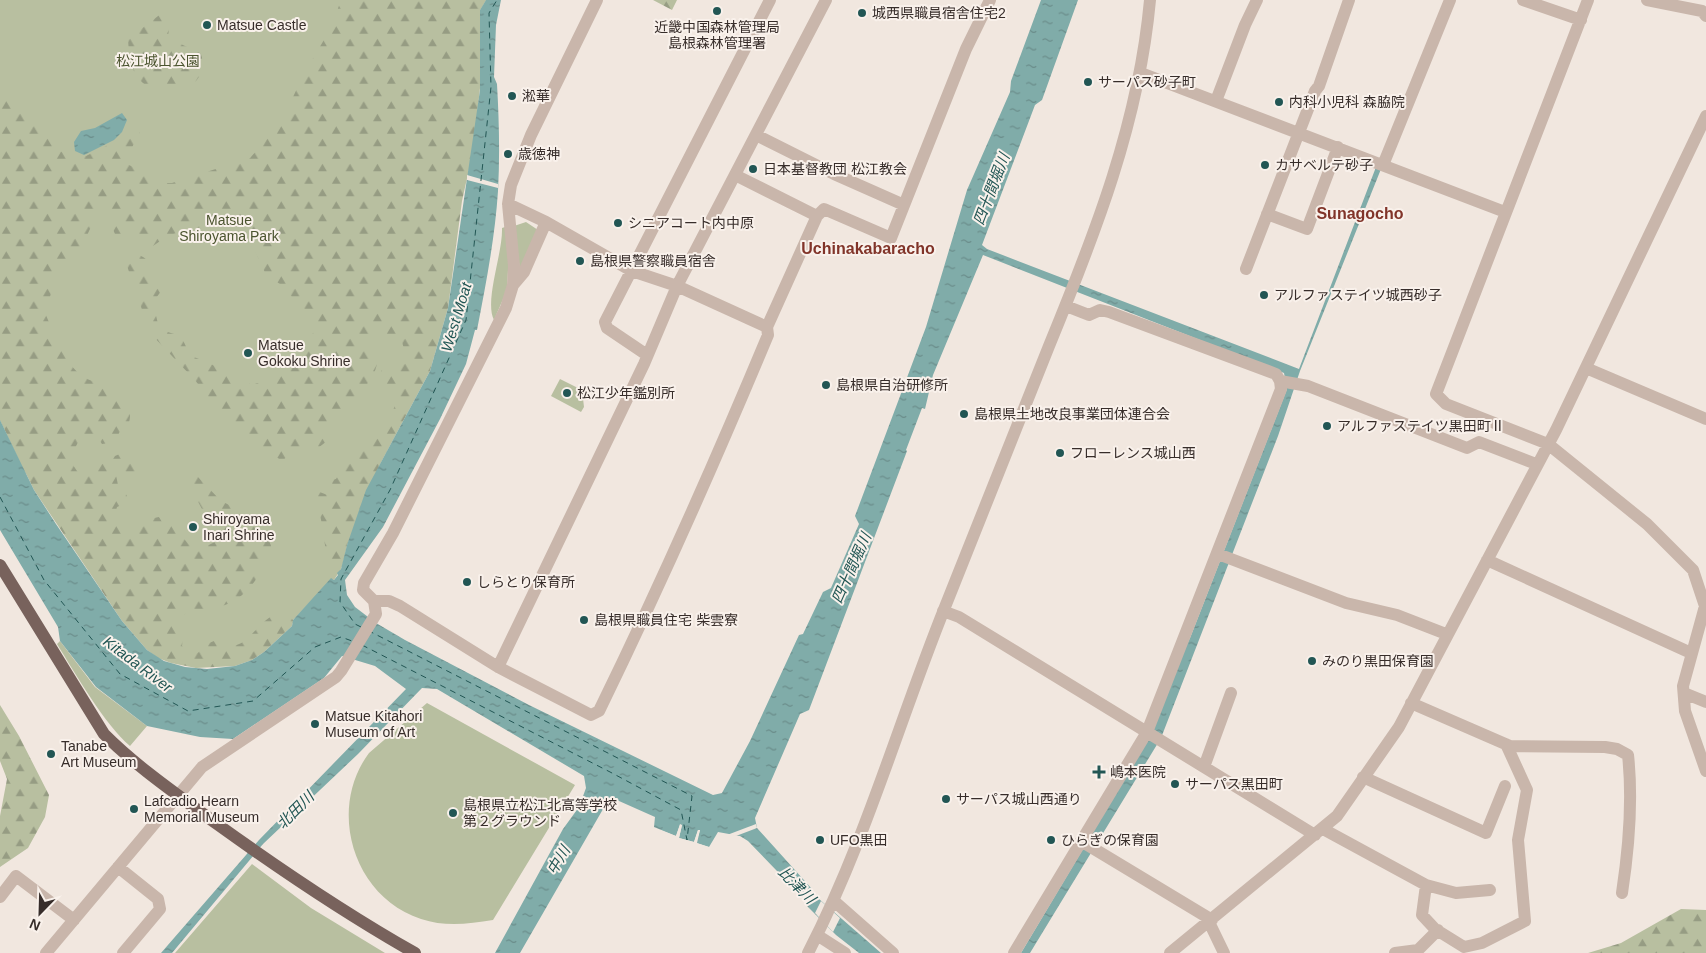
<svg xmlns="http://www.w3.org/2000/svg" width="1706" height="953" viewBox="0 0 1706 953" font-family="Arial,'Noto Sans JP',sans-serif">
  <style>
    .green { fill: #b8bfa0 }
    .forest { fill: url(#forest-firs) }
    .water { fill: url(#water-ripples) }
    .pier { fill: #f1e7df }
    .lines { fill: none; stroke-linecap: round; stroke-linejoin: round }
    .ferry { stroke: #225654; stroke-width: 1; stroke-dasharray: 6 5; stroke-linecap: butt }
    .minor { stroke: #c9b6ab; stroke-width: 12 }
    .major { stroke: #78625c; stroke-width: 12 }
    .poi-dot { fill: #225654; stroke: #f9f1eb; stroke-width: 2 }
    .labels { text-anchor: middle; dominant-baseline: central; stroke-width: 4; stroke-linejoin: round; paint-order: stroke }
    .poi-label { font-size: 14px; fill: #372d2a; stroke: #f9f1eb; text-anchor: start }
    .park-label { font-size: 14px; fill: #4b542f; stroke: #f9f1eb }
    .water-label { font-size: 15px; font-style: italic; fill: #225654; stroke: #f9f1eb }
    .quarter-label { font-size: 16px; font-weight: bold; fill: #813429; stroke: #f9f1eb }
  </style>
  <defs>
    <pattern id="forest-firs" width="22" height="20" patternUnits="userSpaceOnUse" patternTransform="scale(1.25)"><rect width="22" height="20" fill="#b8bfa0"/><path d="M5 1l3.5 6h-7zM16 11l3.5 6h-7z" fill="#969c83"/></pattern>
    <pattern id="water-ripples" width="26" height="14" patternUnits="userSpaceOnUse" patternTransform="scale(1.25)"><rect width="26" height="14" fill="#80aca9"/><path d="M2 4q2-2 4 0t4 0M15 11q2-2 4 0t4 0" fill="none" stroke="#6a8c8a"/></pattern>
  </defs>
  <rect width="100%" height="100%" fill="#f1e7df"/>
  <path class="green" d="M0 0H486L480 10 475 126 378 468 347 545 341 569 334 580 332 579 293 620V623L196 668 24 471 0 420Z
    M526 222 538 230 520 270 514 226Z
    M505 227 509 251 507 290 494 320C484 301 503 253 502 228Z
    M560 379 582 390 584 407 581 412 551 396Z
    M60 641 95 687 147 726 130 746C105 725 75 673 57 644Z
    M427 703 575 785 493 920C468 924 445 927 421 919 353 897 327 809 369 753Z
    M252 864 311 908 385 953H175Z"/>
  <path class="forest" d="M341 0H486L480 10 481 79 473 151 462 201 448 308 430 371 378 468 347 545 342 567 329 560C321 538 324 513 312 493L317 491 330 496 333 486 331 480 336 479 351 453 357 454 359 449 372 446C372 428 391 420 396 403L391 397V391L381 381V371L387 364H399L407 359 402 342 384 335 372 340 370 348 378 354C378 377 363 391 345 404L344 414 332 421 327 441 318 448C302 446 294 451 282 461L238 430 223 415 194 379 150 333 125 260 128 253C138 252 148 259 153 267L152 273C173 283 161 289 153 303L159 328C177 338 181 329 189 355L209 363 252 385 267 380 287 358 290 350 312 337 317 314 300 307 283 286 266 275 249 238 222 224 202 227 169 235 150 248 144 245 138 236 130 235 124 238 115 234 107 216 102 212 96 216 83 244 60 264 45 313C53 331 66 365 82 376 100 388 122 381 129 406 130 413 131 418 128 425L121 428C119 437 111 443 102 444 97 435 91 432 82 435L69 459 79 474 93 475 100 465 105 462 110 464 115 456 124 452 136 468 135 473 128 475 124 470 120 475H116L119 490 125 492 127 496 124 504 117 507 114 518 120 526 124 535 127 537 135 535 144 520 159 517 164 525H172L192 548 198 550 215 542 217 537 188 483 191 478 198 477 221 501 244 512 252 509C258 522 269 531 271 546 272 554 266 563 262 570 240 608 219 608 179 615L175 621V632L183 638 182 646 193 655C202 652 205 644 214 641L223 649C230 647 240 645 246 640 258 630 275 601 293 620L292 626 264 652 252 660 235 666 196 668 171 663 158 658 147 650 122 621 34 490 0 420V90L35 124 59 151 76 155 86 156 114 142 128 126 135 125 140 132 125 161 127 164 166 183H172L250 158 280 124 305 72 331 28Z
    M653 0H677L672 10Z
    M162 13 170 17 168 38 202 54C202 63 203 74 196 81 189 87 150 89 143 83 130 72 129 54 128 39Z
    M0 705 19 736 49 795 45 817 28 848 0 867V816L7 779 0 761Z
    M1681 909 1706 910V953H1588L1621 943Z"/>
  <path class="water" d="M486 0H501L496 25 494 77 497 84C499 119 500 155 498 191 495 237 486 284 477 330H475L466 364 440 419 383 527 345 580 347 595 355 607 376 623 405 640 529 705 713 795 722 793 750 741 799 635 803 634 823 592 831 588 859 524 855 516 926 327 967 190 1010 92 1011 81 1041 0H1078L1042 100 1035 105 982 245 987 249 1299 369 1376 167 1381 169 1300 371 1278 436 1161 738 1030 953H1021L1083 849 1190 638 1287 389 1284 373 983 255 933 375 925 409 922 408 906 450 907 451 809 710 800 714 755 818 757 828 812 889 811 892 881 953H859L836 935 805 904V900L748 841 740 836 718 832 709 847 696 843 700 830H698L694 842 679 838 682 825H680L676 836 654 827 655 817 610 797 520 953H495L563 829 579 807 586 788 584 776 437 689 422 688 358 754 263 844 172 953H161L259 840 406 689 375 666 342 656 324 678 233 739 200 737 147 726 96 687 60 641 58 627 0 530V420L34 490 56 524 122 621 147 650 164 661 185 667 207 669 235 666 252 660 264 652 292 626 293 620 331 578 334 580 338 575 337 573 341 569 347 545 366 490 430 371 448 308 480 90V10Z
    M122 113 127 120 122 132 114 140 84 155 75 151 74 142 81 131 95 128Z"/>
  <path class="pier" d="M467 175 498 184V188L467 180Z
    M680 824 682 825 679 838 694 842 698 830H700L697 843 709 847 708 849 658 832 660 830 676 836Z
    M756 824 757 828 736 836 727 835Z
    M821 901 840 918 833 932 815 913Z"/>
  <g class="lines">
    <path class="ferry" d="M0 497 44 580 120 674 188 711 253 701 315 647 341 637 352 641
      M361 627 355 624 340 602 341 579 390 490 466 320 491 87 489 13 497 0
      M362 645 612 773 681 810 687 840 692 796 371 632"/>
    <path class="minor" d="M1523 0 1581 20
      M1588 0 1436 394 1446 404 1548 444 1647 524 1693 570 1705 606 1683 686 1685 711 1706 771
      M1647 0 1702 11 1706 16
      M1141 73 1505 212
      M1216 101 1245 25 1257 0
      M756 135 834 174 904 205
      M1383 165 1450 0
      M735 175 817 216
      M508 204 546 222 632 271 677 286 767 327
      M1267 214 1307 229 1338 147
      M1246 269 1315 91 1319 86 1349 0
      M513 285 524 272 546 222
      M647 355 607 328 605 322 770 0
      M1586 368 1706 419
      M1280 381 1308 386 1467 448 1479 442 1536 464
      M1218 554 1346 603 1397 615 1446 634
      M1487 560 1691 653
      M374 601H389L400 606 498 667 591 715 599 711C659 588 715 462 768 335L767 327 817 216 824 209 891 238 966 49 990 0
      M943 611 959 617 1315 835
      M498 667 644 364 677 286 826 0
      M1684 693 1706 702
      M1411 703 1510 746 1605 747 1617 749 1628 755C1633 801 1629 847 1622 893
      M1204 767 1231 693
      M1363 777 1486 833 1505 786
      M1323 829 1426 885 1456 893 1490 890
      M1081 841 1212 920
      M118 867 158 899 160 909 123 953
      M1426 885 1422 915 1435 929 1464 947 1482 943 1525 921 1518 840 1527 790 1506 744
      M0 897 16 876 74 920
      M834 901 893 953
      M1209 922 1224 953
      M817 935 845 953
      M46 953 202 767 336 677 341 671 376 614 374 601 363 590 364 583 393 533 506 308 513 285 514 266 508 204 511 185 531 135 597 0
      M808 953C866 840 898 724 945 607 979 520 1015 433 1049 346 1095 234 1139 122 1150 0
      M1014 953 1147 732 1281 389 1280 381 1276 374 1109 312 1100 310 1089 315 1066 306
      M1170 953 1337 816 1399 727 1556 430 1706 116
      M1395 953 1418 950 1438 930"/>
    <path class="major" d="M0 565 104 734C138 768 178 795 217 824 281 870 346 914 415 953"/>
  </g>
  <g class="poi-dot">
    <circle cx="717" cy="11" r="5"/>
    <circle cx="862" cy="13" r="5"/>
    <circle cx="207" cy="25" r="5"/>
    <circle cx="1088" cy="82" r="5"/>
    <circle cx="512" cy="96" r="5"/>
    <circle cx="1279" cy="102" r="5"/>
    <circle cx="508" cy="154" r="5"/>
    <circle cx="1265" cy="165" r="5"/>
    <circle cx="753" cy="169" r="5"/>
    <circle cx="618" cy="223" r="5"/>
    <circle cx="580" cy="261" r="5"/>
    <circle cx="1264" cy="295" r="5"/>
    <circle cx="248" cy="353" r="5"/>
    <circle cx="826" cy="385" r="5"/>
    <circle cx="567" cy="393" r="5"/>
    <circle cx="964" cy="414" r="5"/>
    <circle cx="1327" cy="426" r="5"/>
    <circle cx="1060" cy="453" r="5"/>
    <circle cx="193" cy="527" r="5"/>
    <circle cx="467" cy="582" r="5"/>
    <circle cx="584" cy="620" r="5"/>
    <circle cx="1312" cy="661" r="5"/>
    <circle cx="315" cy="724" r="5"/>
    <circle cx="51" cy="754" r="5"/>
    <path d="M1096.5 764.5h5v5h5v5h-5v5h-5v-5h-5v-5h5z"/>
    <circle cx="1175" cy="784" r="5"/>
    <circle cx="946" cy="799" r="5"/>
    <circle cx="134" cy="809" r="5"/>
    <circle cx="453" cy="813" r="5"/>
    <circle cx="820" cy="840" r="5"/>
    <circle cx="1051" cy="840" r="5"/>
  </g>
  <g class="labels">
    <g class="poi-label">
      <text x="872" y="13">城西県職員宿舎住宅2</text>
      <text x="217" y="25">Matsue Castle</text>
      <text x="717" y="27" text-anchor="middle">近畿中国森林管理局<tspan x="717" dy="16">島根森林管理署</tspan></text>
      <text x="1098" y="82">サーパス砂子町</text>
      <text x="522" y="96">淞華</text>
      <text x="1289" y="102">内科小児科 森脇院</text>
      <text x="518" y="154">歳徳神</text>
      <text x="1275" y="165">カサベルテ砂子</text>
      <text x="763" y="169">日本基督教団 松江教会</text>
      <text x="628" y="223">シニアコート内中原</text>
      <text x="590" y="261">島根県警察職員宿舎</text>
      <text x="1274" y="295">アルファステイツ城西砂子</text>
      <text x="258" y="345">Matsue<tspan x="258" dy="16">Gokoku Shrine</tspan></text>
      <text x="836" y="385">島根県自治研修所</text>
      <text x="577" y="393">松江少年鑑別所</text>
      <text x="974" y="414">島根県土地改良事業団体連合会</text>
      <text x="1337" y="426">アルファステイツ黒田町Ⅱ</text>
      <text x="1070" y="453">フローレンス城山西</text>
      <text x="203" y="519">Shiroyama<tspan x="203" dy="16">Inari Shrine</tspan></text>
      <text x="477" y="582">しらとり保育所</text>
      <text x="594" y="620">島根県職員住宅 柴雲寮</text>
      <text x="1322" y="661">みのり黒田保育園</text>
      <text x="325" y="716">Matsue Kitahori<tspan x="325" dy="16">Museum of Art</tspan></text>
      <text x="61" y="746">Tanabe<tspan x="61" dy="16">Art Museum</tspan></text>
      <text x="1110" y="772">嶋本医院</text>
      <text x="1185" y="784">サーパス黒田町</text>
      <text x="956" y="799">サーパス城山西通り</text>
      <text x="144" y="801">Lafcadio Hearn<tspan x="144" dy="16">Memorial Museum</tspan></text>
      <text x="463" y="805">島根県立松江北高等学校<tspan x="463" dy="16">第２グラウンド</tspan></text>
      <text x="830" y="840">UFO黒田</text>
      <text x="1061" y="840">ひらぎの保育園</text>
    </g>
    <g class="park-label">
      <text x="158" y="61">松江城山公園</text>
      <text x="229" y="220">Matsue<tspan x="229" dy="16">Shiroyama Park</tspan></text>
    </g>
    <g class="water-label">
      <text transform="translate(991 189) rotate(-69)">四十間堀川</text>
      <text transform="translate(456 317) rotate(-73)">West Moat</text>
      <text transform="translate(851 568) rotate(-66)">四十間堀川</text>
      <text transform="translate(138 664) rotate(37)">Kitada River</text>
      <text transform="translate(295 810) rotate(-45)">北田川</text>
      <text transform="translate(558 860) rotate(-59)">中川</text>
      <text transform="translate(797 885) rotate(45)">比津川</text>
    </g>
    <g class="quarter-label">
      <text x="1360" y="213">Sunagocho</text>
      <text x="868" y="248">Uchinakabaracho</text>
    </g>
  </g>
  <g transform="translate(40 913) rotate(203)" stroke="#f9f1eb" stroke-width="4" paint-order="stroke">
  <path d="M0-4L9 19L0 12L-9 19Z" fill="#372d2a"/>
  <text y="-8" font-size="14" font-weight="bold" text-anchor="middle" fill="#372d2a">N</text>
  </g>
</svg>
